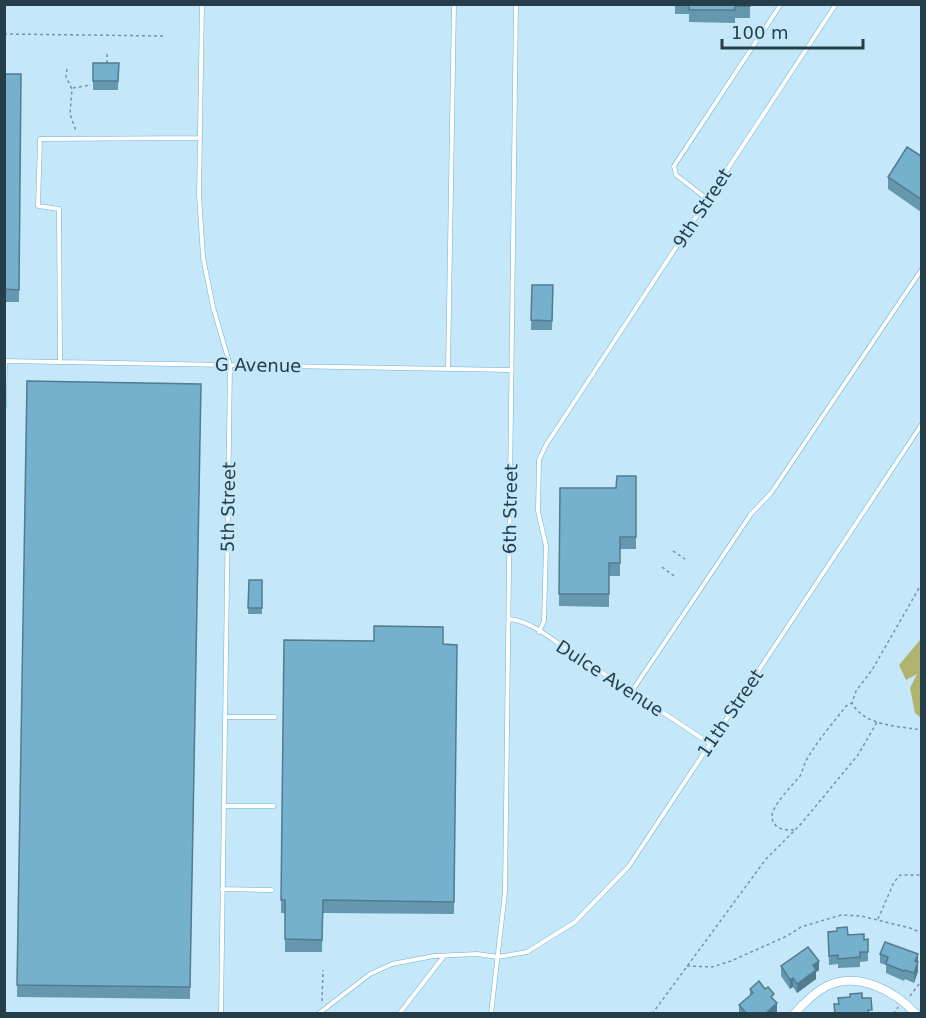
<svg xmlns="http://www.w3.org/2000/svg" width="926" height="1018" viewBox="0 0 926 1018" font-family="'DejaVu Sans',sans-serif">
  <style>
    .forest { fill: #b1b36f }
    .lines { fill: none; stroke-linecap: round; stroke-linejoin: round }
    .lane-casing { stroke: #74afcb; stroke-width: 5 }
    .street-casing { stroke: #74afcb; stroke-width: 9 }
    .path { stroke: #7593a2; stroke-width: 1.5; stroke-dasharray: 3 3; stroke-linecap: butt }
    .lane { stroke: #fff; stroke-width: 4 }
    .street { stroke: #fff; stroke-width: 8 }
    .wall { fill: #6597af }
    .shaded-wall { fill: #527b8f }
    .building { fill: #75b0cc; stroke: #527b8f; stroke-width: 1.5 }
    .labels { text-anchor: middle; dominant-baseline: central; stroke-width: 4.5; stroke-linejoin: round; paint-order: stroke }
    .street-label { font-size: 18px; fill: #263e4a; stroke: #c4e8f9 }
  </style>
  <rect width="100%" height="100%" fill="#c4e8f9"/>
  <path class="forest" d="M921 639V718L915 713 910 688 917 674 906 680 899 665Z"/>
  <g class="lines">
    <g class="lane-casing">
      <path id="lane" d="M202 4 199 195 203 257 213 307 230 365 221 1014
        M707 199 676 175 674 166 781 4
        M4 361 512 370
        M60 362 59 209 38 206 40 139 199 138
        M448 368 454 4
        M4 407 5 361
        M509 619C532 621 554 641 573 654 619 683 664 713 709 743
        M539 632 544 621 546 546 538 511 539 460 546 445 836 4
        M632 691 751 514 771 493 922 269
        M225 717H275
        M224 806H274
        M222 889 272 890
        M318 1014 370 974 392 964 434 956 477 954 498 957 527 952 575 922 629 866 922 424
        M399 1014 444 956
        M491 1014 505 892 516 4"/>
    </g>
    <g class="street-casing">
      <path id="street" d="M794 1014C803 1004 815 992 827 986 858 971 895 991 916 1014"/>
    </g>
    <path class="path" d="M4 34 165 36
      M107 63V53
      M67 69 66 77 72 89 70 114 76 131
      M73 88 91 85
      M673 551 685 559
      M662 567 674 576
      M922 583 872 670 856 691 852 703C864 726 898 726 922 730
      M794 830C786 830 774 830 772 818 770 807 793 785 800 776 803 770 804 764 807 759 818 740 833 723 846 706L852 703
      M878 919 894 882 900 875H922
      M687 966 712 967 731 961 787 936 801 927 841 915 861 916 910 928 922 933
      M910 996 922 980
      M322 1001 323 970
      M652 1014 766 859 801 824 858 755 877 722
      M894 1014 898 1007"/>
    <use href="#lane" class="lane"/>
    <use href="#street" class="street"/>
  </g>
  <path class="wall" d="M675 4H750V18H735V23L689 22V14H675Z
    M93 63H119L118 90H93Z
    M4 74H21L19 302H4Z
    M921 156V212L888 189V177Z
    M532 285H553L552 330H531Z
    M27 381 201 384 190 999 17 997Z
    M636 476V549H620V576H609V607L559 606 560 488H616Z
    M249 580H262V614H248Z
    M284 640 457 645 454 914 323 913 322 952H285V913H281Z
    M828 932 848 935 864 940 868 952V961L860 962V967L838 968V964L829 965Z
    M880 954H918V971L914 983 905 979 904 981 886 973V965L880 963Z
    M781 966 819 970 816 972V979L797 993 793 987 790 989 781 976Z
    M750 989 774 1000 777 1012 775 1014H739V1005L750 996Z"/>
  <path class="shaded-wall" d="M918 954V971L914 983 915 961Z
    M819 961V970L816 972V979L797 993V984L813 965Z
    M793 978V987L790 989V980Z
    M777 1003V1012L775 1014H765Z"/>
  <path class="building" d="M689 4H750V6H735V10H689Z
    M93 63H119L118 81H93Z
    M4 74H21L19 290 4 289Z
    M907 147 921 156V199L888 177Z
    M532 285H553L552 321 531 320Z
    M27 381 201 384 190 987 17 985Z
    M617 476H636V537H620V563H609V594H559L560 488H616Z
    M249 580H262V608H248Z
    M374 626 443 627V644L457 645 454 902 323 900 322 940 285 939V900H281L284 640 374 641Z
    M847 927 848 935 864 934V940L868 939V952H860V957L838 959V955L829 956 828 932 837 931V928Z
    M885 942 918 954 915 961 918 962 914 973 905 970 904 971 886 964 888 957 880 954Z
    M808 947 819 961 813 965 816 970 797 984 793 978 790 980 781 966Z
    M759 981 765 989 768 987 774 994 771 997 777 1003 765 1014H747L739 1005 753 993 750 989Z
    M862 993V998H871L872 1010H868L869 1014H835L834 1004H839L838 998 850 997V994Z"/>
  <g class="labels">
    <g class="street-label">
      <text transform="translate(702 208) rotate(-57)">9th Street</text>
      <text transform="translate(258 365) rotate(1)">G Avenue</text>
      <text transform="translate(228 507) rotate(-89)">5th Street</text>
      <text transform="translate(510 509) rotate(-89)">6th Street</text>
      <text transform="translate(610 678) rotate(33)">Dulce Avenue</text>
      <text transform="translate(730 713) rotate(-56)">11th Street</text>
    </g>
  </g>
  <rect width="926" height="1018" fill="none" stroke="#263e4a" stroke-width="12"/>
  <path d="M722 39v9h141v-9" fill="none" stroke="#263e4a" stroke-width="3"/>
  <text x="731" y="39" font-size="18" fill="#263e4a" stroke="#c4e8f9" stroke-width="4.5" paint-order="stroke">100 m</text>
</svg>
